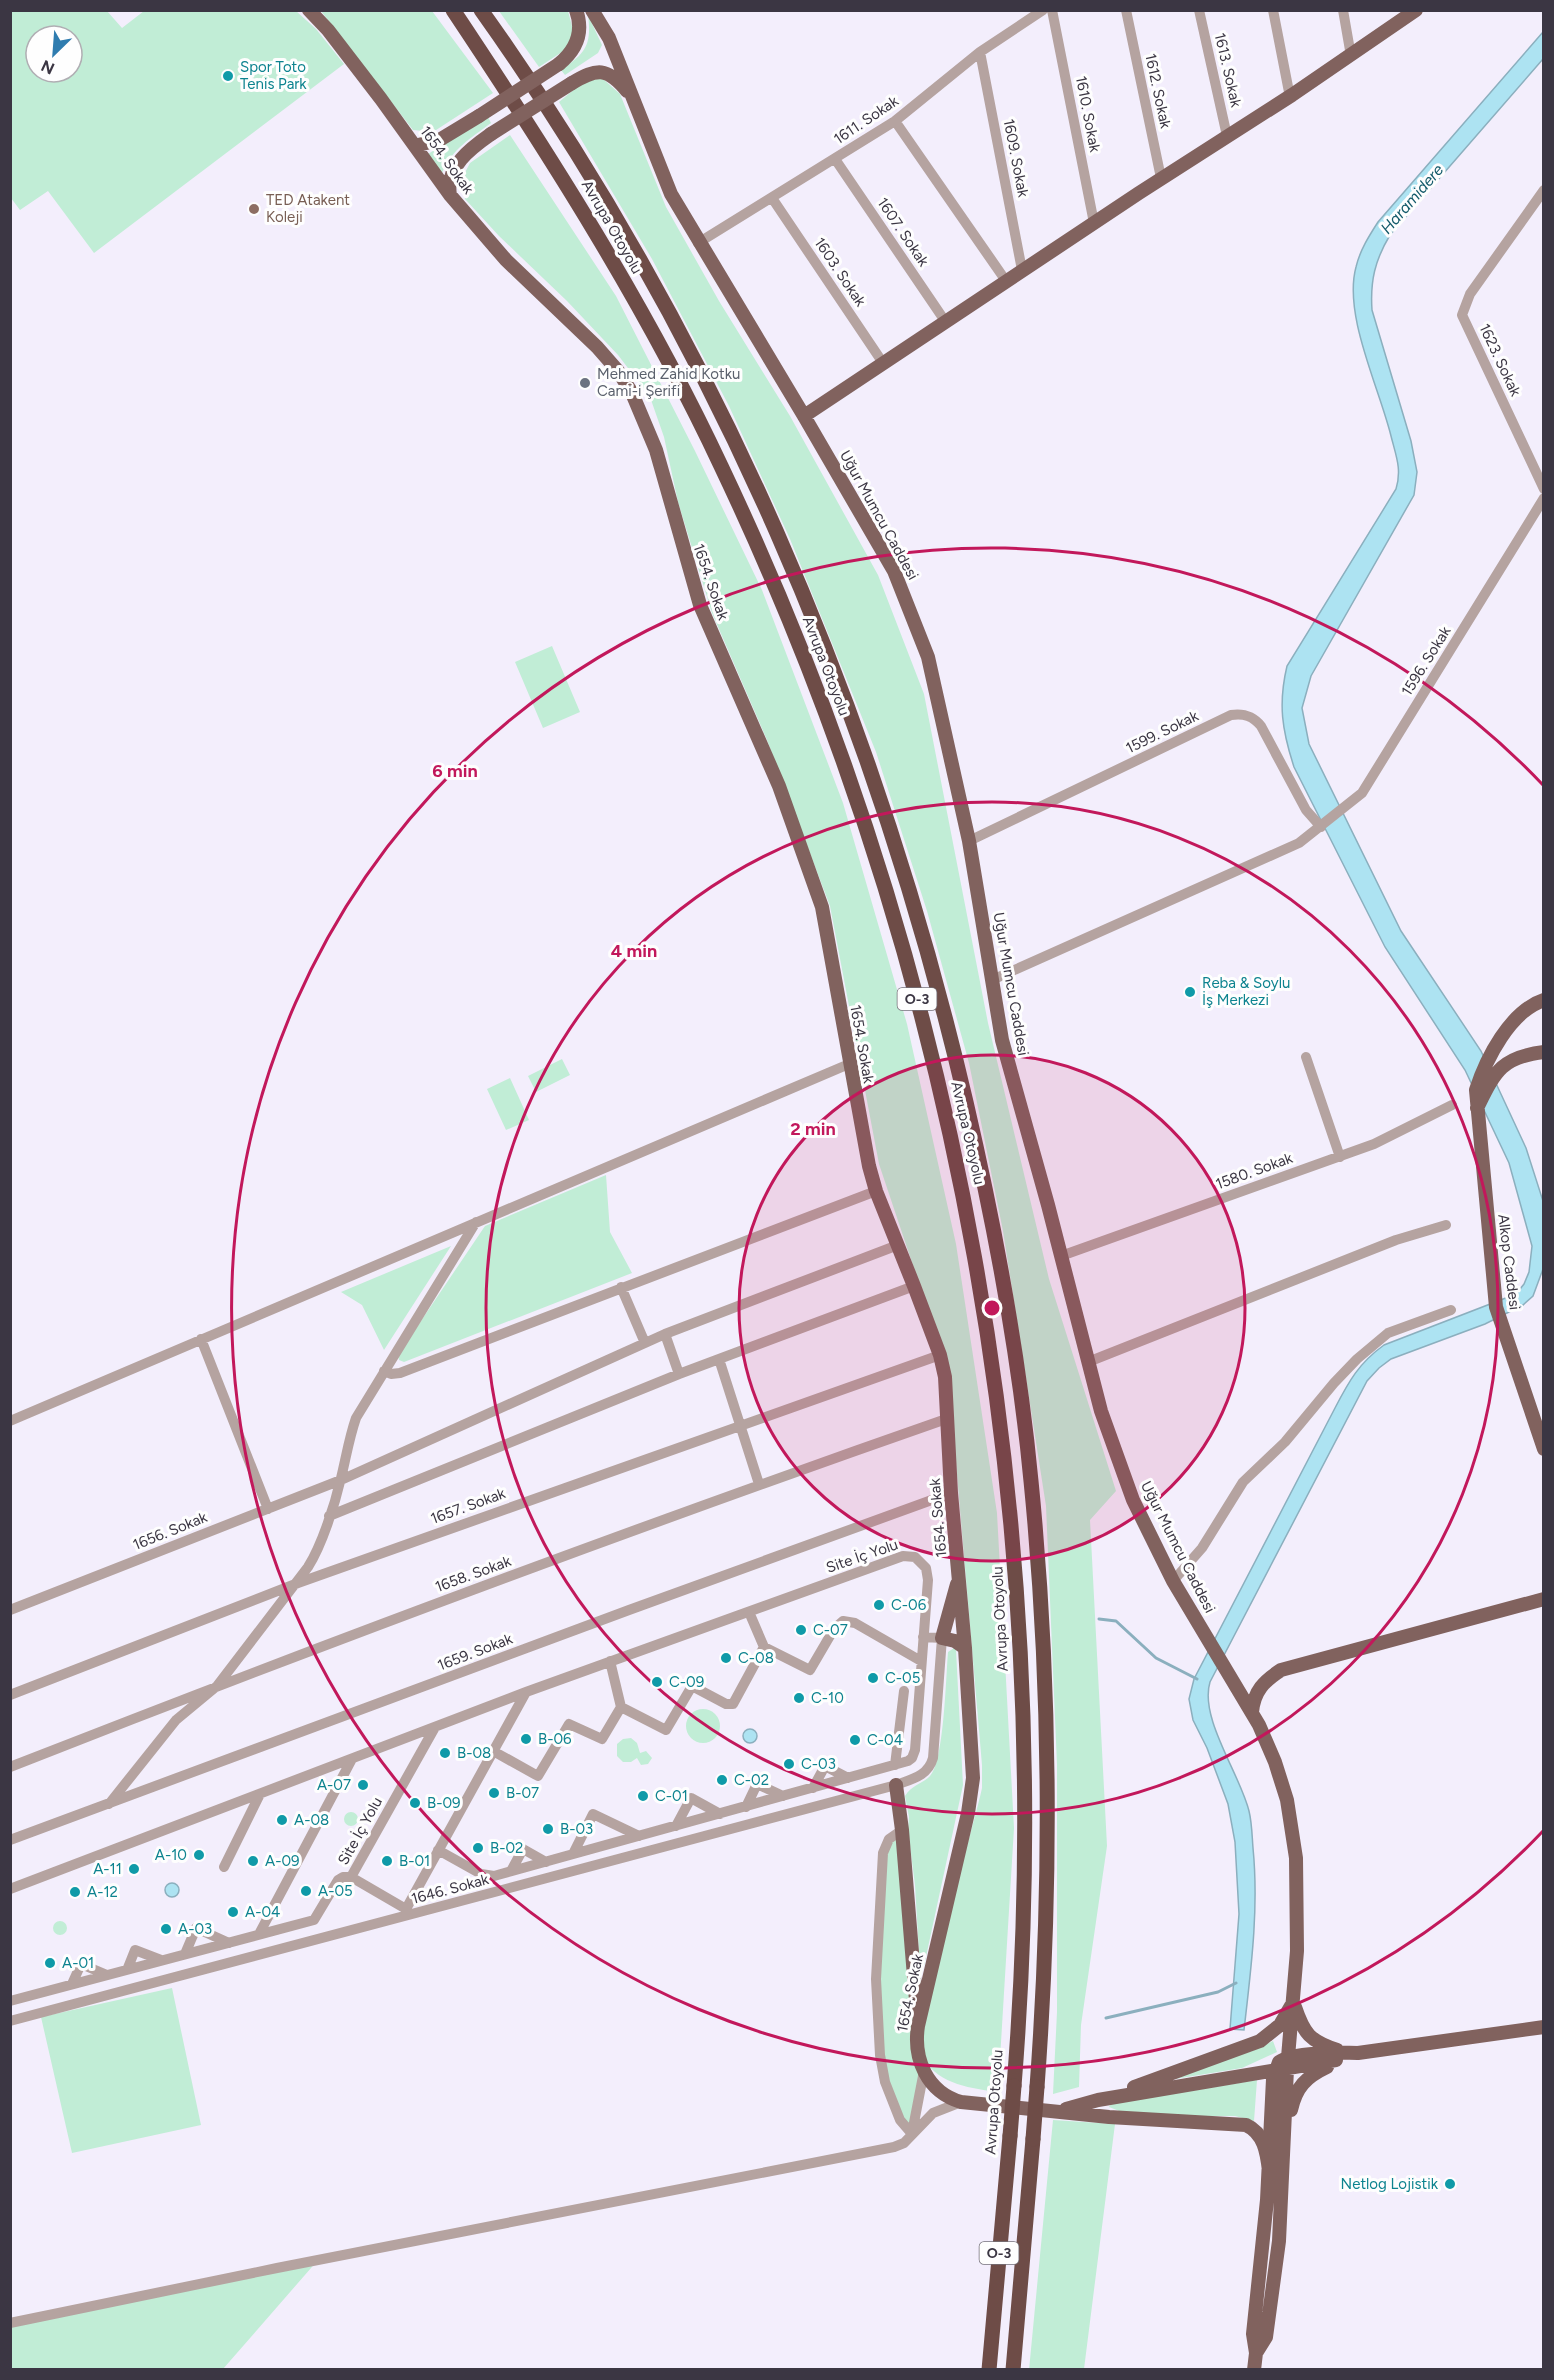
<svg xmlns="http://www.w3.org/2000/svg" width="1554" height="2380" viewBox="0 0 1554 2380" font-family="Figtree,sans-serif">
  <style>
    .green { fill: #c1edd6; fill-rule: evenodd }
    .water { fill: #ade3f2; stroke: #8bafbe; stroke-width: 1.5 }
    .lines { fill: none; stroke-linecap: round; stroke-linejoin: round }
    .stream { stroke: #8bafbe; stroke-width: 3 }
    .minor { stroke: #b5a3a0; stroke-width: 10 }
    .major { stroke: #81625e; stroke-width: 14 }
    .highway { stroke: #6e4c47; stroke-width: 15 }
    .major-bridge { stroke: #81625e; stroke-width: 14 }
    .highway-bridge { stroke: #6e4c47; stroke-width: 15 }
    .ring { fill: none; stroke: #c2185b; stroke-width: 3 }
    .culture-dot { fill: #0f9aa8; stroke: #fefefe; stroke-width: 2 }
    .education-dot { fill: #8d6e63; stroke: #fefefe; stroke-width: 2 }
    .worship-dot { fill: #6b7280; stroke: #fefefe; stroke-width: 2 }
    .labels { text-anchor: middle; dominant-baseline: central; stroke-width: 6; stroke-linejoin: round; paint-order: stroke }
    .shield { fill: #fefefe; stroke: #76727b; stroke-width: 1.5 }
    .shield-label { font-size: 14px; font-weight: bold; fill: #3b3643 }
    .culture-label { font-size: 15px; fill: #0d838f; stroke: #fefefe; text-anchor: start }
    .street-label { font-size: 15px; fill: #3b3643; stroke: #fefefe }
    .education-label { font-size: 15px; fill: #785e54; stroke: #fefefe; text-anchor: start }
    .worship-label { font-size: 15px; fill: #5b616d; stroke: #fefefe; text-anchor: start }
    .water-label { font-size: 16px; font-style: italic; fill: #145b6b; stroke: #fefefe }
    .centre { fill: #c2185b; stroke: #fefefe; stroke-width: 3 }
    .ring-label { font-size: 18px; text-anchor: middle; font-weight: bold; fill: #c2185b; stroke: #fefefe; stroke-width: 6; stroke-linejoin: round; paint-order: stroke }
  </style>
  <rect width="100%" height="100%" fill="#f3eefc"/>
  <path class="green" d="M10 11H107L122 28 144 11H296L316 29 344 64 94 253 48 191 20 210 11 198ZM36 36H72V72H36Z
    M321 11H432L493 93 433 132 413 130Z
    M499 11H568L573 30 568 48 539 67Z
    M588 15 602 45 598 53 565 75 561 70C585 53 592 46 588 15Z
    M602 78 620 94 666 207 719 301 790 416 878 575 924 694 988 1023 1049 1279 1116 1491 1090 1520 1107 1846 1081 2025 1079 2087 1053 2094 1057 2012V1765L1046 1506 1003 1231 969 1063 927 911 876 752 790 539 729 406 652 259 559 102 583 82Z
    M488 117 491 123C471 138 452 149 442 173L428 154Z
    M510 135 616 296 695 451 762 590 843 803 907 1024 956 1244 997 1513 1014 1828 998 2092C974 2089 938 2084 925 2060 910 2032 973 1832 982 1788V1765L948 1370 879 1164 830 906 767 740 712 613 678 502 664 437 650 397 618 355 567 301 499 236 465 199 460 182 470 163Z
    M552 646 580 712 543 728 515 662Z
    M562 1059 570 1075 536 1092 528 1076Z
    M510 1078 529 1120 506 1130 487 1089Z
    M606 1175 610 1232 632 1273 404 1362 399 1360 398 1355 485 1226Z
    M451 1246 384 1350 362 1305 341 1292Z
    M954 1648 956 1650 963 1785 924 1966 922 1967 919 1953 915 1885 908 1830 909 1817 905 1796C912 1785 922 1784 930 1776 944 1762 946 1676 948 1652Z
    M686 1726a17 17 0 1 1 34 0a17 17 0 1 1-34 0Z
    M631 1738 637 1743 640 1753 646 1751 652 1758 648 1764 641 1765 637 1758 631 1762H623L617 1756V1744L623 1739Z
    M344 1819a7 7 0 1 1 14 0a7 7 0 1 1-14 0Z
    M902 1830 922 2066 912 2134 885 2082 878 2026 883 1852Z
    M53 1928a7 7 0 1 1 14 0a7 7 0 1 1-14 0Z
    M172 1988 201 2125 72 2153 41 2017Z
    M1273 2041 1277 2052 1242 2068 1169 2080V2077L1252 2051Z
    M1257 2080 1254 2121 1235 2116H1182L1122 2112 1109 2107 1111 2104Z
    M1053 2120 1115 2124 1084 2369 1029 2370Z
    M318 2260 223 2369H11L10 2324Z"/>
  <path class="water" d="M1543 32V59L1390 235C1375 260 1370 281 1372 310L1411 441 1417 472 1414 495 1311 676 1302 708 1309 744 1401 931 1481 1051 1526 1148 1543 1201V1269L1533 1296 1523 1305 1485 1324 1391 1359 1379 1368 1367 1381 1210 1682C1199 1718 1240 1774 1249 1811 1252 1823 1252 1836 1253 1848 1259 1909 1251 1969 1244 2030L1230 2029 1239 1914 1235 1842 1228 1804 1207 1748 1193 1720 1189 1699 1194 1679 1335 1408C1349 1381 1359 1363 1384 1345L1516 1294 1524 1284 1529 1272 1532 1246 1509 1163 1465 1070 1385 947 1294 767C1282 730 1278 704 1287 666L1396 489C1402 469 1396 456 1391 436 1379 387 1343 315 1356 267 1360 250 1369 236 1378 222Z
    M743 1736a7 7 0 1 1 14 0a7 7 0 1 1-14 0Z
    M165 1890a7 7 0 1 1 14 0a7 7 0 1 1-14 0Z"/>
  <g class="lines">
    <path class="stream" d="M1099 1619 1116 1621 1156 1658 1197 1679
      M1106 2018 1218 1992 1236 1983"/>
    <path class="minor" d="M1052 10 1094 223
      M1126 10 1161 178
      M1199 10 1227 136
      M1273 10 1290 97
      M1343 10 1351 56
      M980 52 1022 270
      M895 121 1006 281
      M835 159 945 321
      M1544 190 1470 294 1462 315 1544 489
      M772 198 883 363
      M698 243 895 121 980 52 1043 10
      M969 841 1231 715C1244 713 1253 716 1261 726L1306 810 1321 827
      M992 980 1299 843 1362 793 1544 498
      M1306 1057 1340 1157
      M1061 1256 1374 1144 1452 1105
      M621 1287 645 1343
      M665 1334 898 1245
      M201 1339 268 1509
      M719 1359 914 1286
      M1088 1362 1396 1240 1446 1225
      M384 1371 391 1374 400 1373 876 1191
      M10 1421 849 1064
      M329 1516 679 1374
      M1173 1581 1202 1548 1243 1482 1285 1442 1334 1383 1357 1359 1388 1333 1451 1310
      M10 1610 341 1480 665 1334 679 1374 719 1359 759 1484
      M749 1612 764 1647
      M610 1661 621 1707
      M10 1695 298 1583 940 1355
      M493 1751 538 1776 569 1724 602 1739 621 1707 666 1730 692 1686 726 1704H733L764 1647 810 1670 834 1629 843 1621 855 1623 921 1661
      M895 1765 904 1691
      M10 1767C321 1645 634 1528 949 1418
      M813 1788 825 1766 848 1778
      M109 1804 176 1720 217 1686 308 1567C322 1545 335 1504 341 1478 346 1458 349 1438 356 1418L476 1222
      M746 1807 757 1784 783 1796
      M676 1826 691 1798 720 1814
      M902 1830 889 1839 883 1853 876 1979 880 2055 885 2082 900 2120 912 2134
      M10 1840 629 1610 951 1493
      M573 1854 593 1814 639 1836
      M224 1867 260 1794
      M511 1871 523 1849 546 1862
      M351 1877 434 1729
      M351 1877 406 1909
      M10 1889 526 1692 903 1556 915 1557 926 1568 928 1580 915 1750 912 1758 908 1761 494 1876 481 1874 438 1850
      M406 1909 526 1692
      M259 1934 352 1759
      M185 1954 196 1928 229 1943
      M127 1970 135 1950 161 1960
      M72 1984 81 1964 107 1975
      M10 2001 314 1920 338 1880 343 1877H351
      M10 2021 896 1785C912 1779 928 1776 933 1758L942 1638 923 1637
      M912 2133 924 2071
      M10 2323 277 2268 894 2147 904 2143 933 2113 961 2102"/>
    <path class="major" d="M309 10 328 30 381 99 450 195 506 260 597 347 618 371 632 393 656 450 700 605 779 786 822 907 869 1166 876 1191 914 1286 940 1355 945 1377 951 1493 965 1648 973 1778 968 1813 918 2026C913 2059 927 2092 961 2102L1109 2117 1246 2125C1264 2133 1267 2153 1269 2171
      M592 10 609 38 671 194 804 416 894 571 928 657 969 841 1002 1040 1048 1205 1101 1411 1133 1500 1173 1581 1259 1725 1275 1762 1287 1800 1296 1858 1297 1951 1287 2069 1279 2241 1266 2337 1256 2353
      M559 64C576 50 584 32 576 10
      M572 83C597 68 607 67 627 91
      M415 146 441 139 479 116
      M450 195C445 167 471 148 491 134
      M804 416 1139 193 1292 95 1416 10
      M1544 1000C1510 1011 1486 1059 1476 1090L1496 1307 1544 1449
      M1477 1108C1495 1072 1501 1057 1544 1052
      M957 1584 942 1638 955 1641 965 1648
      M1252 1712C1254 1691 1264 1681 1281 1670L1544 1599
      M896 1785 902 1830 917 2013
      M1295 2007C1304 2034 1310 2041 1337 2050
      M1134 2087 1260 2041 1280 2025 1291 2006
      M1066 2109 1098 2100 1336 2060
      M1291 2110C1296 2087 1306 2077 1327 2067
      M1254 2370 1256 2353 1253 2334 1267 2200 1273 2079 1279 2062C1292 2052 1340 2052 1358 2053L1544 2027"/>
    <path class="highway" d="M453 10C551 157 646 306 721 466 961 971 1059 1529 1014 2086
      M481 10C714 337 875 712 966 1102 995 1227 1019 1354 1031 1481 1051 1683 1052 1885 1037 2087
      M989 2370 1010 2136
      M1013 2370 1033 2139"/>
    <path class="major-bridge" d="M479 116 559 64
      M491 134 572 83"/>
    <path class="highway-bridge" d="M1010 2136 1014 2086
      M1033 2139 1037 2087"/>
  </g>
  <circle cx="992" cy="1308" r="253" fill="#c2185b" fill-opacity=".12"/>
  <g class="ring">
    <circle cx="992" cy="1308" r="253"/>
    <circle cx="992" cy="1308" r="506"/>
    <path d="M1543 1831A760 760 0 1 1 1543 785"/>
  </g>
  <g class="culture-dot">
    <circle cx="228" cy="76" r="6"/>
    <circle cx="1190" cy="992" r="6"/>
    <circle cx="879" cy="1605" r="6"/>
    <circle cx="801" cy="1630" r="6"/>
    <circle cx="726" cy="1658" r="6"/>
    <circle cx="873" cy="1678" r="6"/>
    <circle cx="657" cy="1682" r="6"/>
    <circle cx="799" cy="1698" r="6"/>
    <circle cx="526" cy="1739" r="6"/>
    <circle cx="855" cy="1740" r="6"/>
    <circle cx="445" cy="1753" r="6"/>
    <circle cx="789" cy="1764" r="6"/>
    <circle cx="722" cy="1780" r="6"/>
    <circle cx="363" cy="1785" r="6"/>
    <circle cx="494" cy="1793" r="6"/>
    <circle cx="643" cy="1796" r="6"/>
    <circle cx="415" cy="1803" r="6"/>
    <circle cx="282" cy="1820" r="6"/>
    <circle cx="548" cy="1829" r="6"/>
    <circle cx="478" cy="1848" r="6"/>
    <circle cx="199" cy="1855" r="6"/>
    <circle cx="253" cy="1861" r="6"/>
    <circle cx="387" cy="1861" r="6"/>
    <circle cx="134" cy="1869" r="6"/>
    <circle cx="306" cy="1891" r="6"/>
    <circle cx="75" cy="1892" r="6"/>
    <circle cx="233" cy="1912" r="6"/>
    <circle cx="166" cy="1929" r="6"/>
    <circle cx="50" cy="1963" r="6"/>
    <circle cx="1450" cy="2184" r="6"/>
  </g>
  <circle class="education-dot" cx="254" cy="209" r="6"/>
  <circle class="worship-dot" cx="585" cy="383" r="6"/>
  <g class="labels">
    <g class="shield">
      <rect x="897.5" y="988" width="39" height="22" rx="4.5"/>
      <rect x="979.5" y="2242" width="39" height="22" rx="4.5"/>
    </g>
    <g class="shield-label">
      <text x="917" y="999">O-3</text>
      <text x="999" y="2253">O-3</text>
    </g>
    <g class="culture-label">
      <text x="240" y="67">Spor Toto<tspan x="240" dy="17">Tenis Park</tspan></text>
      <text x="1202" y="983">Reba &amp; Soylu<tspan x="1202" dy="17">İş Merkezi</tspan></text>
      <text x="891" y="1605">C-06</text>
      <text x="813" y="1630">C-07</text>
      <text x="738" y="1658">C-08</text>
      <text x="885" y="1678">C-05</text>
      <text x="669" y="1682">C-09</text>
      <text x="811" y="1698">C-10</text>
      <text x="538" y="1739">B-06</text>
      <text x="867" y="1740">C-04</text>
      <text x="457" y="1753">B-08</text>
      <text x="801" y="1764">C-03</text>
      <text x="734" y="1780">C-02</text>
      <text x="351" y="1785" text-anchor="end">A-07</text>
      <text x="506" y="1793">B-07</text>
      <text x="655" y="1796">C-01</text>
      <text x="427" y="1803">B-09</text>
      <text x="294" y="1820">A-08</text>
      <text x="560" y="1829">B-03</text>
      <text x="490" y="1848">B-02</text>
      <text x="187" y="1855" text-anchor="end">A-10</text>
      <text x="265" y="1861">A-09</text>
      <text x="399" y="1861">B-01</text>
      <text x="122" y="1869" text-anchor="end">A-11</text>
      <text x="318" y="1891">A-05</text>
      <text x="87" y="1892">A-12</text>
      <text x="245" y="1912">A-04</text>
      <text x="178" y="1929">A-03</text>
      <text x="62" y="1963">A-01</text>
      <text x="1438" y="2184" text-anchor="end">Netlog Lojistik</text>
    </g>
    <g class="street-label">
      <text transform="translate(1228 70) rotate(77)">1613. Sokak</text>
      <text transform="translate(1158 91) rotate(78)">1612. Sokak</text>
      <text transform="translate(1088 114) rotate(79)">1610. Sokak</text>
      <text transform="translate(866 120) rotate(-34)">1611. Sokak</text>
      <text transform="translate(1016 158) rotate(79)">1609. Sokak</text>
      <text transform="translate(447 160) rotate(54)">1654. Sokak</text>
      <text transform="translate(612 227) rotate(60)">Avrupa Otoyolu</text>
      <text transform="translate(903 232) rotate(56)">1607. Sokak</text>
      <text transform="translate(840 272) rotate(56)">1603. Sokak</text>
      <text transform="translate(1500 360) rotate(65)">1623. Sokak</text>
      <text transform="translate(879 515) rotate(61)">Uğur Mumcu Caddesi</text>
      <text transform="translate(711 582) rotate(71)">1654. Sokak</text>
      <text transform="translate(1426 661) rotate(-58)">1596. Sokak</text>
      <text transform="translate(826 666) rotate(69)">Avrupa Otoyolu</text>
      <text transform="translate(1162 732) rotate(-26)">1599. Sokak</text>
      <text transform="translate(1011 984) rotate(80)">Uğur Mumcu Caddesi</text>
      <text transform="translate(862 1044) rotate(80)">1654. Sokak</text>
      <text transform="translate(968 1133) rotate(77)">Avrupa Otoyolu</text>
      <text transform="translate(1254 1171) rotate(-20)">1580. Sokak</text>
      <text transform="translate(1509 1262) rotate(83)">Alkop Caddesi</text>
      <text transform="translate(468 1506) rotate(-20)">1657. Sokak</text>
      <text transform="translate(938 1518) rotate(-95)">1654. Sokak</text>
      <text transform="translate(170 1531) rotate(-22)">1656. Sokak</text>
      <text transform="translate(1178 1547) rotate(63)">Uğur Mumcu Caddesi</text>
      <text transform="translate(862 1556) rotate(-19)">Site İç Yolu</text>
      <text transform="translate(473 1574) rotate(-20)">1658. Sokak</text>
      <text transform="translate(1000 1619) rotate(-93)">Avrupa Otoyolu</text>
      <text transform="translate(475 1652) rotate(-21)">1659. Sokak</text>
      <text transform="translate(360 1831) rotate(-61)">Site İç Yolu</text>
      <text transform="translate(450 1889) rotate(-15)">1646. Sokak</text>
      <text transform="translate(910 1993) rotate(-78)">1654. Sokak</text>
      <text transform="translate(994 2102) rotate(-86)">Avrupa Otoyolu</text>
    </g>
    <g class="education-label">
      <text x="266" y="200">TED Atakent<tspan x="266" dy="17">Koleji</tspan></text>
    </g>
    <g class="worship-label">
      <text x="597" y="374">Mehmed Zahid Kotku<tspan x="597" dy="17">Cami-i Şerifi</tspan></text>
    </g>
    <g class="water-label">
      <text transform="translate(1412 199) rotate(-49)">Haramidere</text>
    </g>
  </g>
  <circle cx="992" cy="1308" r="9" class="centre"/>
  <g class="ring-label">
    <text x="455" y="777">6 min</text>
    <text x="634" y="957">4 min</text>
    <text x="813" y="1135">2 min</text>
  </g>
  <rect width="1554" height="2380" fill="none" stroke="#3b3643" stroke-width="24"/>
  <g transform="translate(54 54) rotate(205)"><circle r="28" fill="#fefefe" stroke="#b0aeb3" stroke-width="1.5"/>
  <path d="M0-4.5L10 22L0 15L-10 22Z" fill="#2f7caf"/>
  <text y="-9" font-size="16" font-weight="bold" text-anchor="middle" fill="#3b3643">N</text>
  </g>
</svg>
